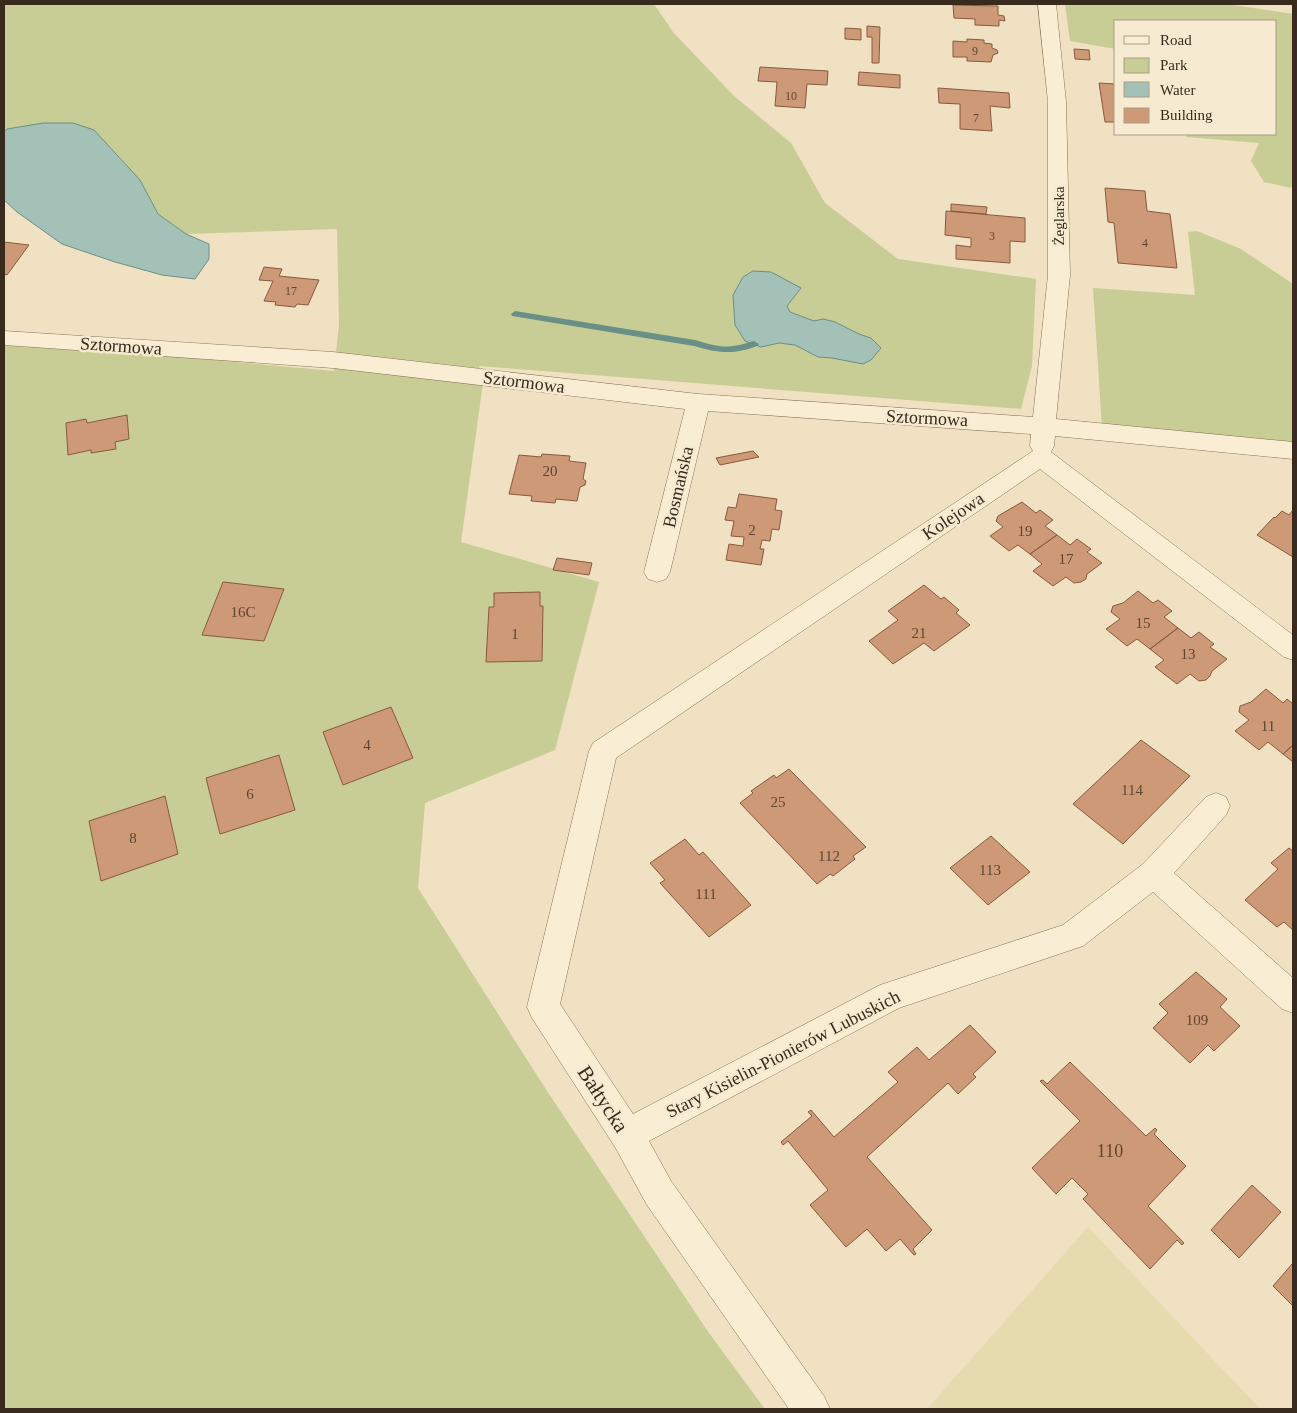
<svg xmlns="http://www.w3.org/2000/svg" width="1297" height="1413" viewBox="0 0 1297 1413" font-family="Georgia,serif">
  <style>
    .farmland { fill: #e5dbae }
    .green { fill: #c7cd94 }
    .water { fill: #a4c1b8; stroke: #6a8f86 }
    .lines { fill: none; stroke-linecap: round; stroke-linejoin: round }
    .stream { fill: #6a8f86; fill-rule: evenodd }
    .building { fill: #ce9976; stroke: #885a3d }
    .minor-casing { stroke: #897158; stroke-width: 1 }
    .minor { fill: #f9eed4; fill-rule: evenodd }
    .labels { text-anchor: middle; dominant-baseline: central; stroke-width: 5; stroke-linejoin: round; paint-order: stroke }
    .far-number-label { font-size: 12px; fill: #5e4633 }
    .far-street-label { font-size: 15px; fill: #382a1d; stroke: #f6ebd0 }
    .number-label { font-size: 15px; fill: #5e4633 }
    .street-label { font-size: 18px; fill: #382a1d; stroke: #f6ebd0 }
    .near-number-label { font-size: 18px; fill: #5e4633 }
    .near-street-label { font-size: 21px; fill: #382a1d; stroke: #f6ebd0 }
  </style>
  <rect width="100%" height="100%" fill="#efe1c1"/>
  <path class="farmland" d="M1088 1227 1260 1409H927Z"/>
  <path class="green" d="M4 4H654L673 32 734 96 791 143 825 203 898 259 1036 279 1032 366 1021 409 479 366 483 383 461 542 599 582 555 750 425 803 418 888 547 1091 709 1333 765 1409H4V341L334 371 339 325 337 229 186 234 158 214 140 180 73 123H43L7 129 4 132Z
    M1065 4H1226L1293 14V183L1291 188 1264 182 1251 161 1259 143 1186 137 1187 134H1276V21H1116V49L1070 41Z
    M1197 231 1241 249 1293 284V447L1102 428 1093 288 1195 295 1188 232Z"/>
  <path class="water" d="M43 123H73L94 130 140 180 158 214 186 234 209 244V259L195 279 162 275 115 262 62 244 17 212 4 200V132L7 129Z
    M753 271 771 272 801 288 787 306 790 312 814 321 823 319 835 322 859 334 871 338 881 348 871 360 863 364 832 358 818 357 795 345 779 343 761 347 745 341 735 325 733 295 743 277Z"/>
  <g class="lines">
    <path class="stream" d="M515 311 695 340C721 348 727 349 754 341L759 344 757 346C734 355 717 353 694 346L512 316 511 314Z"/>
  </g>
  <path class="building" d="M953 5 998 6V15L1004 16 1005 21 999 20V26L975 25V19L954 18Z
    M867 26 880 27 879 63H872V37H867Z
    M845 28 861 29V40L845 39Z
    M967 39 984 40V43L992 44V48L997 50 998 53 993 55 991 62 967 61V57H953V41L967 42Z
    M1074 49 1089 50 1090 60 1075 59Z
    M760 67 828 71 827 85 807 84 805 108 775 106 777 82 758 81Z
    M859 72 900 75V88L858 85Z
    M1099 83 1116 84V122H1105Z
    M938 88 1009 93 1010 108 990 106 992 131 960 129V104L939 103Z
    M1105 188 1145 191 1147 211 1170 214 1177 268 1118 263 1114 223 1108 222Z
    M951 204 987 207 986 214 951 211Z
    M946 211 1025 218V242L1010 241V263L956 259V245L971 247V238L945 235Z
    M4 242 29 245 7 275 4 274Z
    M264 267 282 269 279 276 319 280 308 305 297 304 295 307 275 305 276 302 264 301 273 281 259 280Z
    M127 415 129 439 115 442 116 449 91 453V450L68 455 66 423 86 419 87 423Z
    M753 451 759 457 720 465 716 458Z
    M542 454 570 456 569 461 586 463 583 479 586 481 585 485 580 487 577 501 556 499 555 503 531 501 532 496 509 494 519 455 541 457Z
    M739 494 777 499 775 510 782 511 779 530 772 529 770 541 762 540 760 549H764L761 565 726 560 729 544 743 546 744 537 731 536 734 521 725 520 728 507 736 508Z
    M1022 502 1036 513 1040 510 1053 520 1045 526 1057 535 1030 554 1018 545 1009 551 990 536 1003 527 996 521 998 516Z
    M1293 510V557L1257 535 1274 517 1275 518 1282 511 1289 515Z
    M1057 535 1070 545 1077 539 1091 549 1087 552 1102 563 1087 574 1086 579 1081 582 1074 583 1066 577 1053 586 1033 571 1042 564 1030 554Z
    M557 558 592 563 589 575 553 570Z
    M223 582 284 589 264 641 202 635Z
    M924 585 941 599 944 597 959 610 956 613 970 625 934 651 924 643 893 664 869 641 898 620 888 611Z
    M1138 591 1153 603 1158 600 1172 611 1164 617 1178 628 1150 649 1137 639 1127 646 1106 629 1120 619 1111 612 1113 606 1123 603Z
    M540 592V606H543L542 661 486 662 489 607H494V593Z
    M1178 628 1191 638 1199 632 1214 644 1210 647 1227 659 1212 671 1210 676 1206 680 1199 681 1190 674 1177 684 1155 667 1164 660 1150 649Z
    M1266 689 1283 703 1287 699 1293 704V745L1283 754 1268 742 1259 750 1235 731 1249 720 1239 712 1240 706 1251 702Z
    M391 707 413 758 343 785 323 732Z
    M1141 740 1190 776 1123 844 1073 804Z
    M1293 745V762L1283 754Z
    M279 755 295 810 220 834 206 778Z
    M789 769 866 847 853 856 855 859 833 876 830 874 817 884 740 803 753 793 751 791 774 775 776 778Z
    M165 796 178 854 101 881 89 821Z
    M991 836 1030 872 988 905 950 868Z
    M685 839 699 855 703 852 751 905 709 937 660 883 665 880 650 863Z
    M1289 848 1293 851V930L1284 922 1277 927 1245 900 1278 869 1271 863Z
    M1196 972 1227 999 1220 1007 1240 1026 1214 1051 1208 1045 1190 1063 1153 1028 1168 1013 1159 1004Z
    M970 1025 996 1052 973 1074 976 1077 958 1094 948 1083 867 1157 932 1230 913 1249 916 1254 914 1255 900 1239 886 1251 867 1229 846 1247 810 1205 828 1190 788 1141 783 1145 781 1142 812 1116 808 1112 811 1110 834 1137 898 1082 888 1072 917 1047 929 1060Z
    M1070 1062 1146 1136 1155 1128 1157 1130 1154 1134 1186 1166 1148 1206 1184 1243 1182 1245 1177 1240 1150 1269 1083 1199 1088 1194 1072 1178 1056 1194 1032 1168 1080 1121 1040 1081 1043 1080 1047 1084Z
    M1252 1185 1281 1212 1239 1258 1211 1230Z
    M1293 1263V1306L1273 1286Z"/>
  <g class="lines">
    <g class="minor-casing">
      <path id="minor" d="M1038 4H1056L1066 102 1070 275 1056 419 1293 442V459L1055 436 1054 446 1051 452 1293 635V660L1284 657 1040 469 616 758 560 1004 633 1114 880 985 1063 925 1143 864 1206 797 1216 793 1226 797 1230 806 1226 815 1174 873 1293 978V1013L1282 1009 1153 892 1083 946 899 1008 649 1141 671 1181 824 1396 830 1409H789L647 1205 615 1147 532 1018 527 1007 589 751 593 743 1033 451 1030 446 1031 434 708 411 670 572 666 579 657 582 648 579 644 572 685 409 333 368 4 345V331L333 352 698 394 1033 417 1048 275V102Z"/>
    </g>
    <use href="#minor" class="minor"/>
  </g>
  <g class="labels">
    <g class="far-number-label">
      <text x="975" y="51">9</text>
      <text x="791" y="96">10</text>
      <text x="976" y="118">7</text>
      <text x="992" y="236">3</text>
      <text x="1145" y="243">4</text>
      <text x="291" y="291">17</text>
    </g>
    <g class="far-street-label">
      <text transform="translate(1059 216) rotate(-90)">Żeglarska</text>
    </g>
    <g class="number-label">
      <text x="550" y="471">20</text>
      <text x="752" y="530">2</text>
      <text x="1025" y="531">19</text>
      <text x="1066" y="559">17</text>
      <text x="243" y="612">16C</text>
      <text x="1143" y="623">15</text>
      <text x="919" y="633">21</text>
      <text x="515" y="634">1</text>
      <text x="1188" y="654">13</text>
      <text x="1268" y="726">11</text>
      <text x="367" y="745">4</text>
      <text x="1132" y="790">114</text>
      <text x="250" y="794">6</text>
      <text x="778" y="802">25</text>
      <text x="133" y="838">8</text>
      <text x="829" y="856">112</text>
      <text x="990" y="870">113</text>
      <text x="706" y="894">111</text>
      <text x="1197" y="1020">109</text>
    </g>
    <g class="street-label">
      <text transform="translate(121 346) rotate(4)">Sztormowa</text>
      <text transform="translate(524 382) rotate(7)">Sztormowa</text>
      <text transform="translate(927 418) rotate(3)">Sztormowa</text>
      <text transform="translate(678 487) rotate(-77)">Bosmańska</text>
      <text transform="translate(953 516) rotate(-34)">Kolejowa</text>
      <text transform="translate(783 1054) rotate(-27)">Stary Kisielin-Pionierów Lubuskich</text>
    </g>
    <g class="near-number-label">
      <text x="1110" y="1151">110</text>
    </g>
    <g class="near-street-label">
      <text transform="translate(603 1099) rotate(57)">Bałtycka</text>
    </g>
  </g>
  <rect width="1297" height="1413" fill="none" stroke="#382a1d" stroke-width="10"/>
  <rect x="1114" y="20" width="162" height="115" fill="#f6ebd0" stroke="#aa9e88"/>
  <rect x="1124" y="36" width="25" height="8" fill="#f9eed4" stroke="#aa9e88"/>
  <text x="1160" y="45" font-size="15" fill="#382a1d">Road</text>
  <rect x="1124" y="58" width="25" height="15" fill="#c7cd94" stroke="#aa9e88"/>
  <text x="1160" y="70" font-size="15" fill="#382a1d">Park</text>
  <rect x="1124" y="82" width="25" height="15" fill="#a4c1b8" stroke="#aa9e88"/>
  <text x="1160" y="95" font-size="15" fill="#382a1d">Water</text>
  <rect x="1124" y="108" width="25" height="15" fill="#ce9976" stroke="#aa9e88"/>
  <text x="1160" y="120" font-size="15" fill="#382a1d">Building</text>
</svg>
